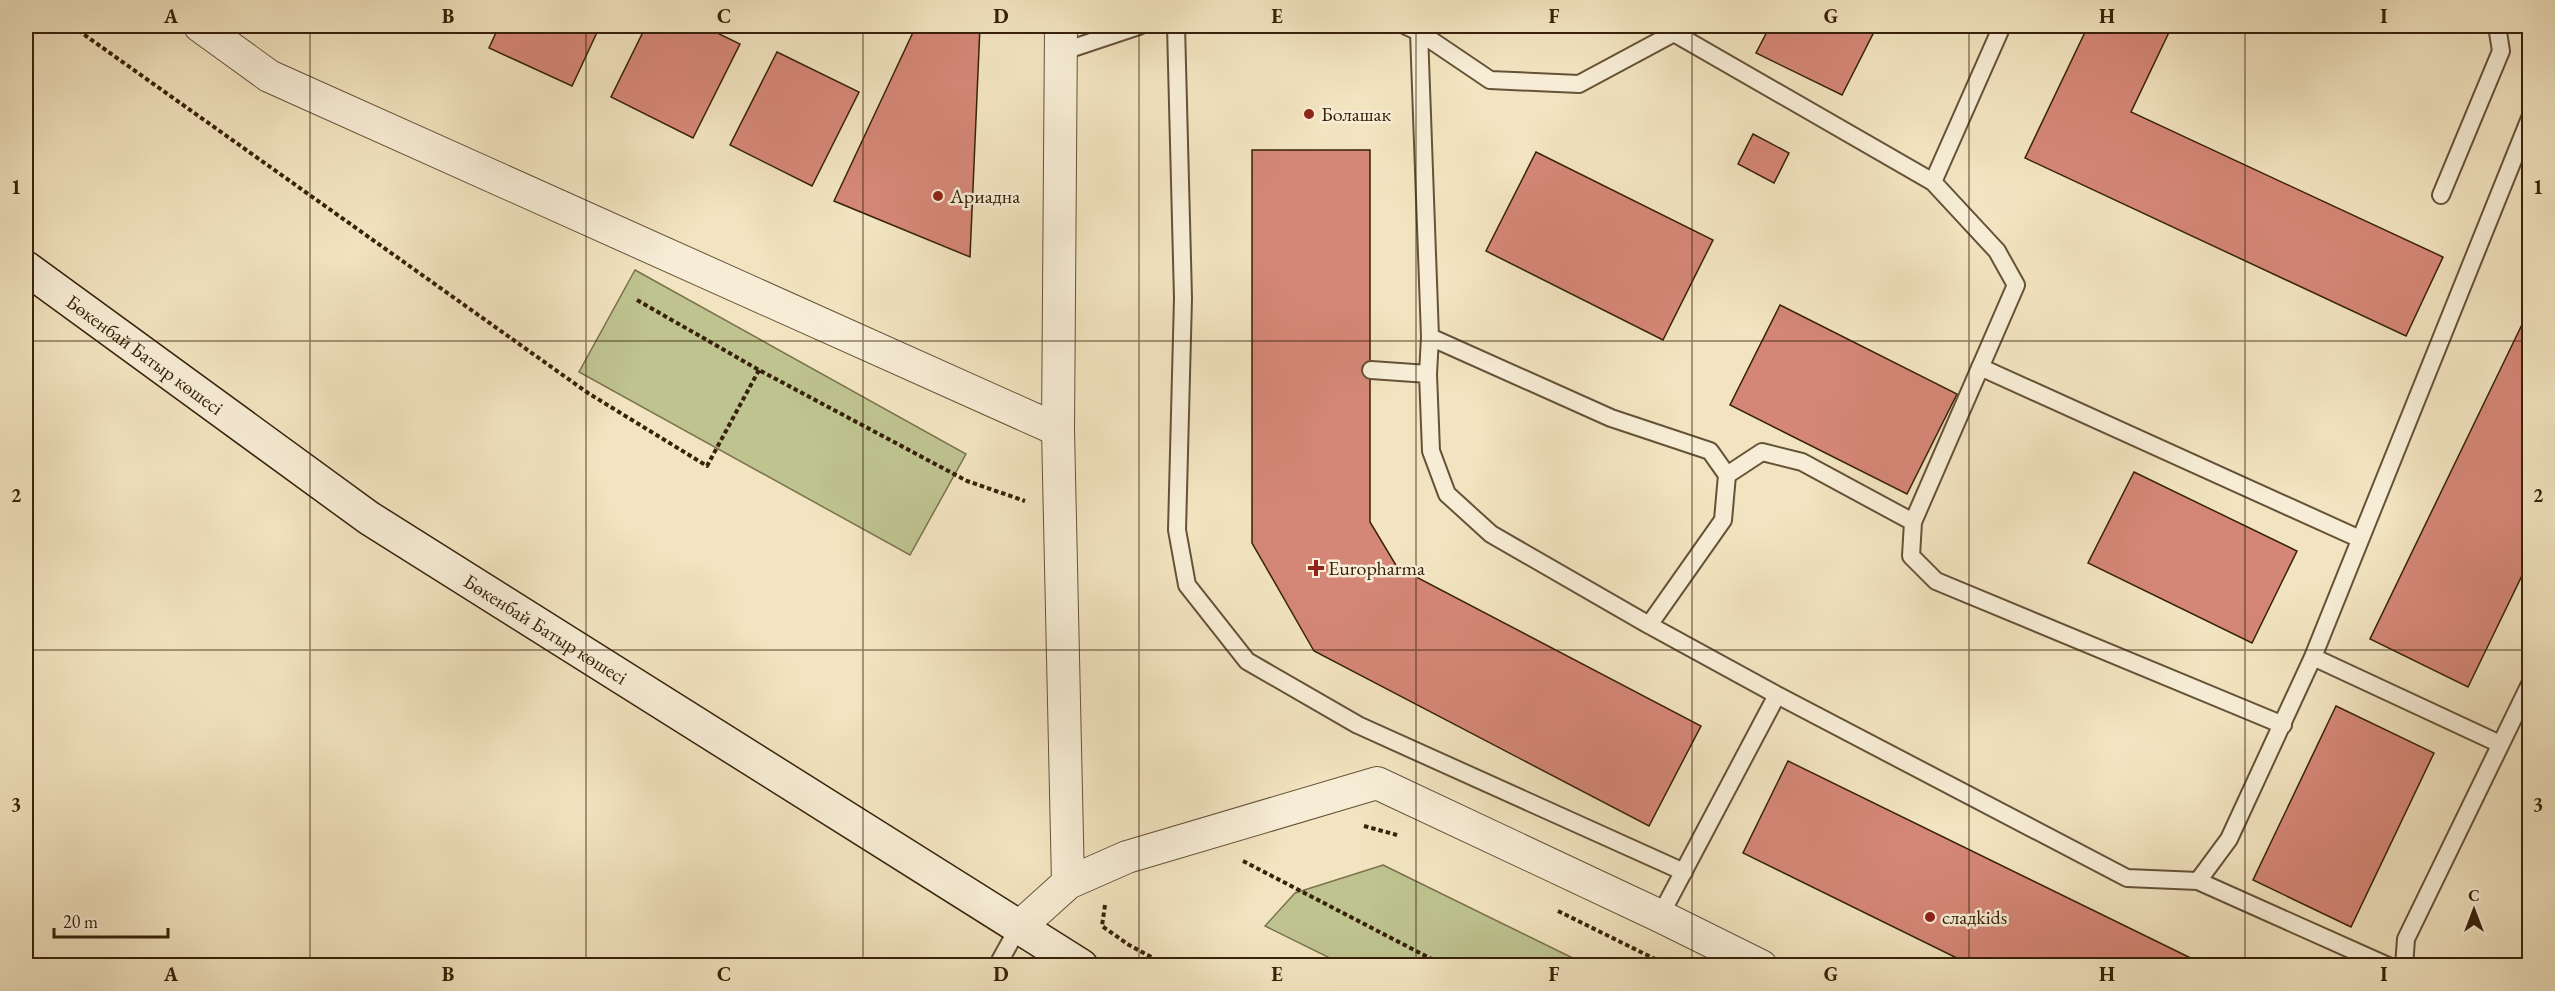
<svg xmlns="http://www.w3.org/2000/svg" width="2555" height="991" viewBox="0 0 2555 991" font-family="'EB Garamond',serif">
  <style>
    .green { fill: #bec390; stroke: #7a724c; stroke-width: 1.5 }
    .building { fill: #d58777; stroke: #372109; stroke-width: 1.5 }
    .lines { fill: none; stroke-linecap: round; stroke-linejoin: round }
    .lane-casing { stroke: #665237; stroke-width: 20 }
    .street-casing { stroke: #665237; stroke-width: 34 }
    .secondary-casing { stroke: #372109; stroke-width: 36 }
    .path { stroke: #372109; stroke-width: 4; stroke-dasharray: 4.5 3; stroke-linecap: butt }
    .lane { stroke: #f7edd6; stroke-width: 16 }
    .street { stroke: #f7edd6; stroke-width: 32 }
    .secondary { stroke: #f7edd6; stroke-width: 33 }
    .grid { fill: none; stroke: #372109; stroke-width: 1.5; stroke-opacity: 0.55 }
    .poi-dot { fill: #8f2418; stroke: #f7edd6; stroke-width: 2 }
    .labels { text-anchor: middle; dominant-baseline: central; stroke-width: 5; stroke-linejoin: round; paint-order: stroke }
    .poi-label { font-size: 20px; fill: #372109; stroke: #f7edd6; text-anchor: start }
    .street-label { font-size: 20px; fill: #372109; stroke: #f7edd6 }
    .neatline { fill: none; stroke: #372109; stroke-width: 2 }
    .grid-label { font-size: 20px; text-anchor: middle; font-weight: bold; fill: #372109 }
  </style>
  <rect width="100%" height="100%" fill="#f2e4c0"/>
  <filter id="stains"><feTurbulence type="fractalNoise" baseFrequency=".00333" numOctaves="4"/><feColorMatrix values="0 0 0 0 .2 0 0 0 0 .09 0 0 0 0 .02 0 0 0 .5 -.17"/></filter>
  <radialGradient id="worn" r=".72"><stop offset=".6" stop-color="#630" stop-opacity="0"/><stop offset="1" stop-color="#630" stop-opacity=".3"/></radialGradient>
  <path class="green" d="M635 270 966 454 910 555 579 372Z
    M1383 865 1587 965H1344L1265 926 1295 893Z"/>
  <path class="building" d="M499 26H600L572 86 489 48Z
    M646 26H703L740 44 693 138 611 97Z
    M916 26H980L970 257 834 201Z
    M1770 26H1877L1842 95 1756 53Z
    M2088 26H2172L2131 112 2443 257 2406 336 2025 158Z
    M777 52 859 92 812 186 730 145Z
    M1753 134 1789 153 1774 183 1738 164Z
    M1252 150H1370V522L1397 567 1701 726 1649 826 1314 651 1252 543Z
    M1536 152 1713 240 1663 340 1486 251Z
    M1780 305 1957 394 1907 494 1730 405Z
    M2530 308V559L2468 687 2370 639Z
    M2134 472 2297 551 2252 643 2088 563Z
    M2336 706 2434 753 2351 927 2253 880Z
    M1788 761 2207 966H1973L1743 853Z"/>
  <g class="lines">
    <g class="lane-casing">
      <path id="lane" d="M1176 26 1183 298 1177 530 1187 585 1247 661 1358 725 1684 872
        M1406 26 1419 32 1490 80 1579 84 1674 33 1933 182 1997 251 2016 285 1913 522 1911 556 1936 581 2283 725
        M1419 32 1430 337 1428 374 1431 451 1447 494 1491 534 1649 625 1777 695 2127 878 2198 881 2229 839 2313 657 2530 118
        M1674 33 1691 26
        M1061 52 1139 26
        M1933 182 2002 26
        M2441 195 2501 51 2497 26
        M1430 337 1611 418 1710 451 1727 475 1723 520 1649 625
        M1980 367 2360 539
        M1371 370 1428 374
        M1727 475 1762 452 1802 462 1913 522
        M2313 657 2500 744
        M2198 881 2388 966
        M1660 916 1777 695
        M997 966 1018 928
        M2404 966 2406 939 2530 684"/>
    </g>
    <g class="street-casing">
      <path id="street" d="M200 26 269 76 1058 430
        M1061 26 1058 430 1068 883
        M1018 928 1068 883 1127 857 1377 783 1660 916 1761 966"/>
    </g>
    <g class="secondary-casing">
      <g id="secondary">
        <path id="s1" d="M26 268 369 518 1081 966"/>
      </g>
    </g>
    <path class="path" d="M72 26 588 393 707 466 759 370
      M637 300 759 370 967 481 1025 501
      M1364 826 1397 835
      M1243 861 1445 966
      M1105 905 1102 926 1129 945 1168 966
      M1558 911 1669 966"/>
    <use href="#lane" class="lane"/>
    <use href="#street" class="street"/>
    <use href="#secondary" class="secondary"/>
  </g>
  <path class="grid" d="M310 26V966M586 26V966M863 26V966M1139 26V966M1416 26V966M1692 26V966M1969 26V966M2245 26V966M26 341H2530M26 650H2530"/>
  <g class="poi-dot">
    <circle cx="1309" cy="114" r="6"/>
    <circle cx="938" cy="196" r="6"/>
    <path d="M1313 559h6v6h6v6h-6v6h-6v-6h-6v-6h6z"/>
    <circle cx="1930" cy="917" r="6"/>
  </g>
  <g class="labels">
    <g class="poi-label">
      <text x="1321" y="114">Болашак</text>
      <text x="950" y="196">Ариадна</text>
      <text x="1328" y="568">Europharma</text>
      <text x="1942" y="917">сладkids</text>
    </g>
    <g class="street-label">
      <text stroke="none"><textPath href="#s1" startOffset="147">Бөкенбай Батыр көшесі</textPath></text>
      <text stroke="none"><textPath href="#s1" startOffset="633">Бөкенбай Батыр көшесі</textPath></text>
    </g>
  </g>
  <rect width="2555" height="991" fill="none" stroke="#f2e4c0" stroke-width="66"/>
  <g transform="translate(2474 910)" stroke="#f7edd6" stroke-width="4.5" paint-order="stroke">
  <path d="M0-4.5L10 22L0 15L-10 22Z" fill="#372109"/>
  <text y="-9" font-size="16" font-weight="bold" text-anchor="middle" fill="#372109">С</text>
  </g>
  <path d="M54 928v9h114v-9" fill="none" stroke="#372109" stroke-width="3"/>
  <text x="63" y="928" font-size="18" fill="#372109" stroke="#f7edd6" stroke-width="4.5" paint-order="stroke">20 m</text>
  <rect x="33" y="33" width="2489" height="925" class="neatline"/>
  <g class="grid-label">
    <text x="171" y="23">A</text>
    <text x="448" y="23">B</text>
    <text x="724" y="23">C</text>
    <text x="1001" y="23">D</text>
    <text x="1277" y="23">E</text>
    <text x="1554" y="23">F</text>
    <text x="1831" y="23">G</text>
    <text x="2107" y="23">H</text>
    <text x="2384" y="23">I</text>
    <text x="16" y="194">1</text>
    <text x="2538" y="194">1</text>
    <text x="16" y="502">2</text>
    <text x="2538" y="502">2</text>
    <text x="16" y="811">3</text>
    <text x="2538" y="811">3</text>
    <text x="171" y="981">A</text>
    <text x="448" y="981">B</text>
    <text x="724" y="981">C</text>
    <text x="1001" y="981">D</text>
    <text x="1277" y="981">E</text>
    <text x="1554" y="981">F</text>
    <text x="1831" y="981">G</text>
    <text x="2107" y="981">H</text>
    <text x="2384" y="981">I</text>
  </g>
  <rect width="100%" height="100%" filter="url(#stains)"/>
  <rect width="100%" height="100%" fill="url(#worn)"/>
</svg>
